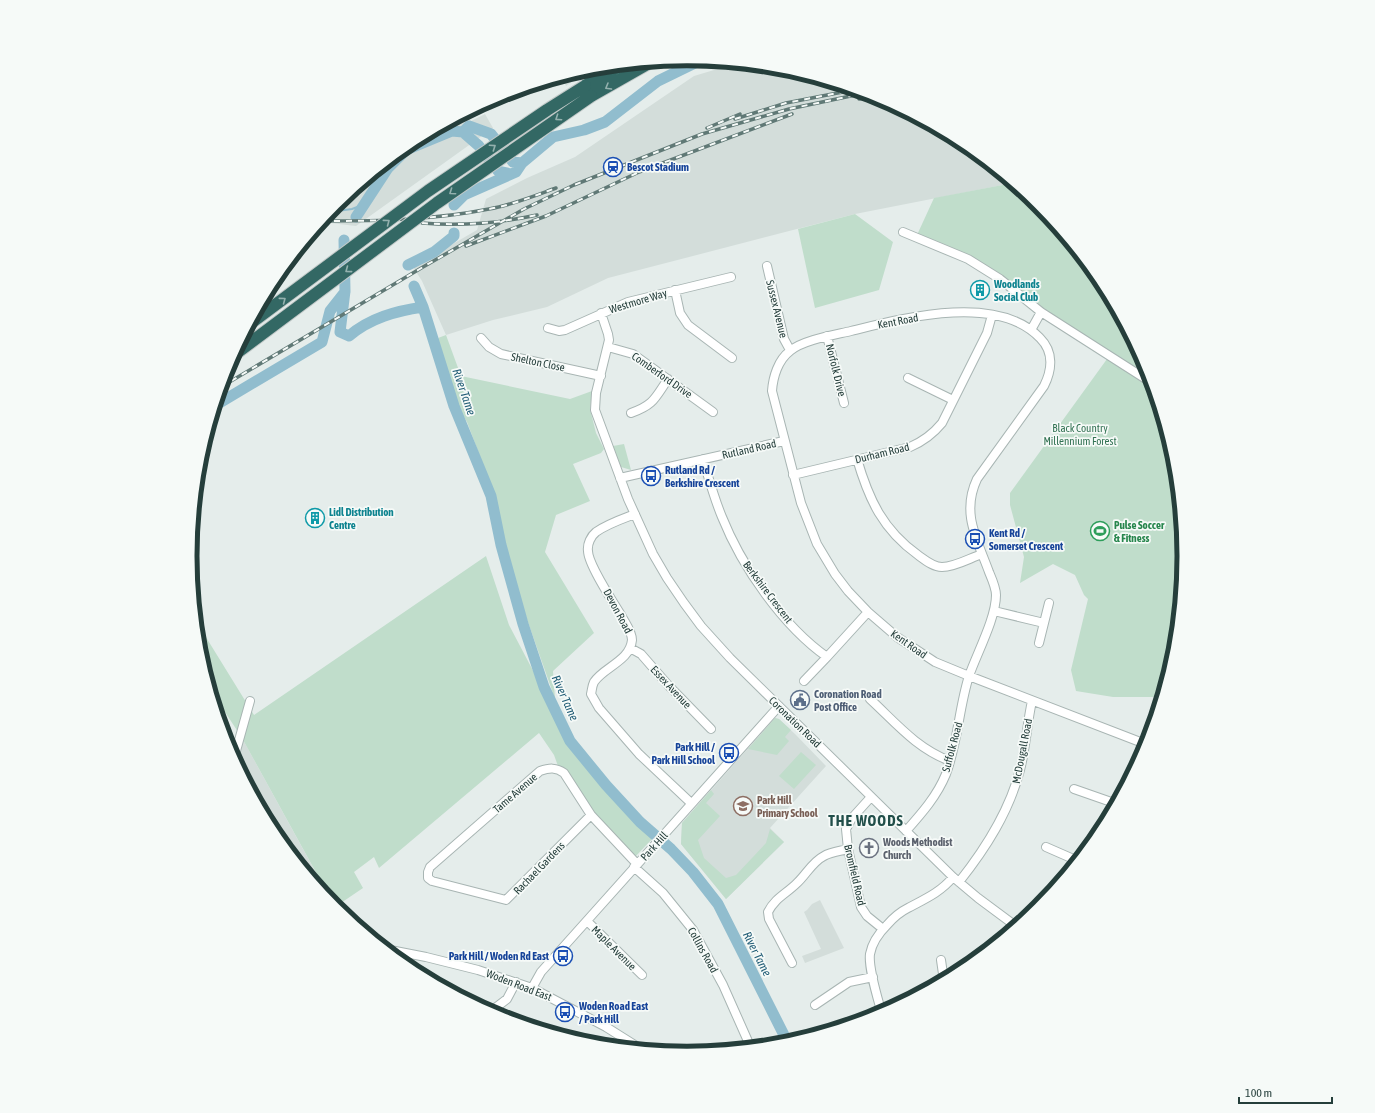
<svg xmlns="http://www.w3.org/2000/svg" width="1375" height="1113" viewBox="0 0 1375 1113" font-family="'Asap Condensed',sans-serif">
  <style>
    .built { fill: #d3ddda }
    .green { fill: #c0ddcb }
    .lines { fill: none; stroke-linecap: round; stroke-linejoin: round }
    .stream { stroke: #91bdce; stroke-width: 2 }
    .river { stroke: #91bdce; stroke-width: 11 }
    .minor-casing { stroke: #a8b5b3; stroke-width: 10 }
    .highway-casing { stroke: #c2c9c8; stroke-width: 14 }
    .minor { stroke: #fff; stroke-width: 8 }
    .highway { stroke: #336864; stroke-width: 12 }
    .rail-casing { stroke: #607976; stroke-width: 3.5 }
    .rail { stroke: #f6faf8; stroke-width: 2; stroke-dasharray: 6; stroke-linecap: butt }
    .highway-bridge-casing { stroke: #c2c9c8; stroke-width: 14; stroke-linecap: butt }
    .highway-bridge { stroke: #336864; stroke-width: 12 }
    .oneway { stroke: #94b1ae }
    .labels { text-anchor: middle; dominant-baseline: central; stroke-width: 3.5; stroke-linejoin: round; paint-order: stroke }
    .transit-label { font-size: 11px; font-weight: bold; fill: #164399; stroke: #f6faf8; text-anchor: start }
    .culture-label { font-size: 11px; font-weight: bold; fill: #0d838f; stroke: #f6faf8; text-anchor: start }
    .street-label { font-size: 11px; fill: #253e3b; stroke: #f6faf8 }
    .park-label { font-size: 11px; fill: #327253; stroke: #f6faf8 }
    .leisure-label { font-size: 11px; font-weight: bold; fill: #27864d; stroke: #f6faf8; text-anchor: start }
    .service-label { font-size: 11px; font-weight: bold; fill: #4e5e75; stroke: #f6faf8; text-anchor: start }
    .education-label { font-size: 11px; font-weight: bold; fill: #785e54; stroke: #f6faf8; text-anchor: start }
    .worship-label { font-size: 11px; font-weight: bold; fill: #5b616d; stroke: #f6faf8; text-anchor: start }
    .water-label { font-size: 12px; font-style: italic; fill: #235e77; stroke: #f6faf8 }
    .district-label { font-size: 15px; font-weight: bold; letter-spacing: 1px; fill: #224f4a; stroke: #f6faf8 }
    .rim { fill: none; stroke: #253e3b; stroke-width: 5 }
  </style>
  <rect width="100%" height="100%" fill="#e5edeb"/>
  <path class="built" d="M734 64 785 69 878 97 964 143 1013 183 855 214 608 278 547 307 493 320 446 335 422 281 413 267 477 230 486 199 527 178 575 157 694 76Z
    M591 68 566 86 562 77 591 69Z
    M466 113 471 121 485 114 493 128 356 226 322 222 336 205 411 143Z
    M775 718 779 719 796 735 826 766 770 828 784 842 726 899 681 844 682 823Z
    M242 738 332 902H330L274 833 236 761Z
    M820 900 844 948 805 963 802 956 821 949 804 912 807 910 812 904Z"/>
  <path class="green" d="M1013 183 1039 205 1101 280 1147 366 1151 378 1043 309 996 273 917 235 934 198Z
    M855 214 893 242 879 290 815 308 798 229Z
    M446 335 461 376 570 399 592 391 590 409 596 433 604 449 601 453 573 464 590 501 556 515 545 552 594 633 553 671 555 699 516 588 492 488 467 422 459 409 438 338Z
    M1107 359 1153 385 1175 460 1185 557 1175 654 1163 695 1158 697H1113L1076 691 1071 670 1088 599 1084 595 1075 575 1053 564 1020 583 1024 557 1010 505V493Z
    M624 444 631 470 621 467 613 446Z
    M486 556 509 625 539 682 561 730 593 773 642 828 653 838 635 857 592 811 558 766 554 755 539 733 379 868 374 857 354 872 363 888 335 907 242 738 210 689 200 653 196 621 254 715Z
    M775 718 779 719 791 730 785 737 789 741 777 755 748 749Z
    M801 752 816 765 794 789 779 776Z
    M711 790 714 794 706 803 720 816 698 840 704 858 726 878 736 875 766 843 770 829 784 842 726 899 681 844 682 823Z"/>
  <g class="lines">
    <path class="stream" d="M330 212 352 209 365 204"/>
    <path class="river" d="M463 132 479 146 498 171 511 174
      M454 205 464 195 516 172 522 163 553 137 584 130 605 122 658 81 701 60
      M356 217 388 168 406 150 452 131 463 132 469 126 491 134 513 162 522 163
      M344 240 345 291 340 332 349 336C370 318 396 311 423 307
      M408 265 434 252 454 236V233
      M414 286 423 307 454 406 491 496 501 545 523 624 544 687 570 741 606 785 640 822 671 849 693 872 718 904 788 1043
      M216 405 322 342 330 311 345 292"/>
    <g class="minor-casing">
      <path id="minor" d="M903 232 968 259 1000 279 1041 312 1031 330
        M767 266 784 339 790 350
        M675 290 680 313 688 325 732 358
        M1041 312 1152 383
        M601 313 608 334 609 340 596 393 595 410 628 499 653 554 667 578 684 603 701 626 730 658 953 877 978 898 1017 927
        M548 328 559 331 565 330 628 302 731 277
        M827 336 844 403
        M481 338 489 347 501 354 601 376
        M608 347 633 354 713 412
        M908 378 953 400
        M631 413C654 405 655 398 668 379
        M703 459C709 479 714 498 722 517 742 567 783 626 827 657L868 612
        M857 459C869 500 883 530 918 555 925 560 933 567 942 567 955 567 970 558 982 554
        M793 475 910 447C924 441 933 434 942 423L987 333 992 315
        M620 478 784 441
        M635 514C622 519 607 524 596 532 591 536 587 544 588 551 588 564 613 602 621 615 625 623 632 631 632 640 630 661 604 667 594 682 592 686 592 690 591 694L599 708 639 754 691 803
        M994 611 1044 623
        M1039 643 1049 603
        M630 648 641 654 668 685 711 729
        M804 681 827 657
        M870 699C896 723 916 748 950 761
        M234 758 250 701
        M1074 789 1117 804
        M871 797 852 818 846 829 848 849 861 907 867 916 883 929
        M591 815 506 900 432 881 428 878V872L430 867 540 771C549 768 556 767 564 773L591 815 637 864
        M906 831C922 813 937 796 946 774 958 742 959 707 969 676 977 653 996 618 996 595 996 588 992 579 989 572 977 539 961 513 977 479L1044 386C1052 370 1054 352 1040 338 997 293 904 318 851 331 834 335 803 340 790 351 778 360 773 377 772 391L801 503 817 544 835 574 848 591 868 612 897 637 935 662 969 676 1148 745
        M1046 847 1078 861
        M634 867 663 893 693 930 723 985 751 1048
        M959 882C986 848 1009 812 1020 770 1026 747 1027 723 1032 701
        M587 921 642 975
        M385 949 426 957 478 970 532 988 606 1027 641 1049
        M941 960 944 981
        M792 963 769 919 768 912C775 898 786 894 797 883 806 875 812 862 824 856 830 852 840 851 848 849
        M532 988 541 972 779 706
        M815 1005 849 982 873 977
        M490 1012 507 999 516 982
        M882 1014C878 999 868 968 870 954 872 943 879 933 887 925 893 918 900 912 908 908 925 899 941 892 953 877"/>
    </g>
    <g class="highway-casing">
      <path id="highway" d="M585 86 619 66
        M591 96 649 63"/>
    </g>
    <use href="#minor" class="minor"/>
    <use href="#highway" class="highway"/>
    <g class="rail-casing">
      <path id="rail" d="M859 99 874 96
        M735 119 786 103 853 90
        M707 128 740 114
        M322 221C378 221 434 220 489 209 512 205 534 196 556 188
        M422 223C460 226 500 223 537 215
        M466 246 546 216 639 172 792 114
        M221 387 423 267 524 209 574 185 702 134 789 109 865 93"/>
    </g>
    <use href="#rail" class="rail"/>
    <g class="highway-bridge-casing">
      <path id="highway-bridge" d="M251 323 428 191 547 110 585 86
        M234 355 437 203 591 96"/>
    </g>
    <use href="#highway-bridge" class="highway-bridge"/>
  </g>
  <defs><path id="oneway-chevron" d="M-2-3.5L2.5 0L-2 3.5" fill="none" stroke-width="1.6" stroke-linecap="round" stroke-linejoin="round"/></defs>
  <g class="oneway">
    <use href="#oneway-chevron" transform="translate(608 87) rotate(150)"/>
    <use href="#oneway-chevron" transform="translate(558 118) rotate(146)"/>
    <use href="#oneway-chevron" transform="translate(493 147) rotate(-34)"/>
    <use href="#oneway-chevron" transform="translate(452 192) rotate(145)"/>
    <use href="#oneway-chevron" transform="translate(387 222) rotate(-37)"/>
    <use href="#oneway-chevron" transform="translate(348 270) rotate(143)"/>
    <use href="#oneway-chevron" transform="translate(283 300) rotate(-37)"/>
  </g>
  <defs>
    <g id="station-ring" transform="scale(1)"><circle r="9.5" fill="#f6faf8" stroke="#1a4fb4" stroke-width="1.5"/><path d="M-3-6H3Q5-6 5-4V2Q5 4 3 4L4.5 6H3L1.5 4h-3L-3 6H-4.5L-3 4Q-5 4-5 2V-4Q-5-6-3-6ZM-3.5-4v3h7v-3ZM-3.5 1v1.5H-2V1ZM2 1v1.5H3.5V1Z" fill="#1a4fb4"/></g>
    <g id="building-ring" transform="scale(1)"><circle r="9.5" fill="#f6faf8" stroke="#0f9aa8" stroke-width="1.5"/><path d="M-4-6H4V6H1V3H-1V6H-4ZM-2.5-4.3h1.7v1.8h-1.7ZM.8-4.3h1.7v1.8H.8ZM-2.5-1h1.7V.8h-1.7ZM.8-1h1.7V.8H.8Z" fill="#0f9aa8"/></g>
    <g id="bus-ring" transform="scale(1)"><circle r="9.5" fill="#f6faf8" stroke="#1a4fb4" stroke-width="1.5"/><path d="M-5-6H5V4H4V6H2V4H-2V6H-4V4H-5ZM-3.5-4V0h7V-4ZM-3.5 1.2v1.5H-2V1.2ZM2 1.2v1.5H3.5V1.2Z" fill="#1a4fb4"/></g>
    <g id="stadium-ring" transform="scale(1)"><circle r="9.5" fill="#f6faf8" stroke="#2e9e5b" stroke-width="1.5"/><path d="M0-5a6.5 5 0 1 0 0 10a6.5 5 0 1 0 0-10ZM-3.5-1.8h7v3.6h-7Z" fill="#2e9e5b"/></g>
    <g id="civic-ring" transform="scale(1)"><circle r="9.5" fill="#f6faf8" stroke="#5c6f8a" stroke-width="1.5"/><path d="M-.6-6.5H3V-4.5H.6V-3L4-1V1h2V6H-6V1h2V-1L-.6-3ZM-1.2 2.5V6h2.4V2.5Z" fill="#5c6f8a"/></g>
    <g id="school-ring" transform="scale(1)"><circle r="9.5" fill="#f6faf8" stroke="#8d6e63" stroke-width="1.5"/><path d="M0-5L7-2L0 1L-7-2ZM-4 1L0 2.5L4 1V4Q0 6-4 4Z" fill="#8d6e63"/></g>
    <g id="church-ring" transform="scale(1)"><circle r="9.5" fill="#f6faf8" stroke="#6b7280" stroke-width="1.5"/><path d="M-1.2-6h2.4v3.5h3.3v2.4h-3.3V6h-2.4V-.1h-3.3v-2.4h3.3Z" fill="#6b7280"/></g>
  </defs>
  <g fill-rule="evenodd">
    <use href="#station-ring" x="613" y="167"/>
    <use href="#building-ring" x="980" y="290"/>
    <use href="#bus-ring" x="651" y="476"/>
    <use href="#building-ring" x="315" y="518"/>
    <use href="#stadium-ring" x="1100" y="531"/>
    <use href="#bus-ring" x="975" y="539"/>
    <use href="#civic-ring" x="800" y="700"/>
    <use href="#bus-ring" x="729" y="753"/>
    <use href="#school-ring" x="743" y="806"/>
    <use href="#church-ring" x="869" y="848"/>
    <use href="#bus-ring" x="563" y="956"/>
    <use href="#bus-ring" x="565" y="1012"/>
  </g>
  <g class="labels">
    <g class="transit-label">
      <text x="627" y="167">Bescot Stadium</text>
      <text x="665" y="470">Rutland Rd /<tspan x="665" dy="13">Berkshire Crescent</tspan></text>
      <text x="989" y="533">Kent Rd /<tspan x="989" dy="13">Somerset Crescent</tspan></text>
      <text x="715" y="747" text-anchor="end">Park Hill /<tspan x="715" dy="13">Park Hill School</tspan></text>
      <text x="549" y="956" text-anchor="end">Park Hill / Woden Rd East</text>
      <text x="579" y="1006">Woden Road East<tspan x="579" dy="13">/ Park Hill</tspan></text>
    </g>
    <g class="culture-label">
      <text x="994" y="284">Woodlands<tspan x="994" dy="13">Social Club</tspan></text>
      <text x="329" y="512">Lidl Distribution<tspan x="329" dy="13">Centre</tspan></text>
    </g>
    <g class="street-label">
      <text transform="translate(638 301) rotate(-17)">Westmore Way</text>
      <text transform="translate(777 309) rotate(76)">Sussex Avenue</text>
      <text transform="translate(898 321) rotate(-11)">Kent Road</text>
      <text transform="translate(538 362) rotate(12)">Shelton Close</text>
      <text transform="translate(836 370) rotate(76)">Norfolk Drive</text>
      <text transform="translate(662 375) rotate(35)">Comberford Drive</text>
      <text transform="translate(749 449) rotate(-13)">Rutland Road</text>
      <text transform="translate(882 453) rotate(-14)">Durham Road</text>
      <text transform="translate(768 592) rotate(53)">Berkshire Crescent</text>
      <text transform="translate(618 611) rotate(62)">Devon Road</text>
      <text transform="translate(909 644) rotate(35)">Kent Road</text>
      <text transform="translate(671 687) rotate(47)">Essex Avenue</text>
      <text transform="translate(795 722) rotate(44)">Coronation Road</text>
      <text transform="translate(952 747) rotate(-75)">Suffolk Road</text>
      <text transform="translate(1022 751) rotate(-79)">McDougall Road</text>
      <text transform="translate(515 793) rotate(-41)">Tame Avenue</text>
      <text transform="translate(654 846) rotate(-48)">Park Hill</text>
      <text transform="translate(539 868) rotate(-46)">Rachael Gardens</text>
      <text transform="translate(855 875) rotate(77)">Bromfield Road</text>
      <text transform="translate(614 948) rotate(45)">Maple Avenue</text>
      <text transform="translate(703 950) rotate(61)">Collins Road</text>
      <text transform="translate(519 985) rotate(21)">Woden Road East</text>
    </g>
    <g class="park-label">
      <text x="1080" y="428">Black Country<tspan x="1080" dy="13">Millennium Forest</tspan></text>
    </g>
    <g class="leisure-label">
      <text x="1114" y="525">Pulse Soccer<tspan x="1114" dy="13">&amp; Fitness</tspan></text>
    </g>
    <g class="service-label">
      <text x="814" y="694">Coronation Road<tspan x="814" dy="13">Post Office</tspan></text>
    </g>
    <g class="education-label">
      <text x="757" y="800">Park Hill<tspan x="757" dy="13">Primary School</tspan></text>
    </g>
    <g class="worship-label">
      <text x="883" y="842">Woods Methodist<tspan x="883" dy="13">Church</tspan></text>
    </g>
    <g class="water-label">
      <text transform="translate(464 392) rotate(71)">River Tame</text>
      <text transform="translate(565 698) rotate(66)">River Tame</text>
      <text transform="translate(757 954) rotate(63)">River Tame</text>
    </g>
    <g class="district-label">
      <text x="866" y="820">THE WOODS</text>
    </g>
  </g>
  <path d="M0 0H1375V1113H0ZM197 556a490 490 0 1 1 980 0a490 490 0 1 1-980 0Z" fill="#f6faf8" fill-rule="evenodd"/>
  <path class="rim" d="M197 556a490 490 0 1 1 980 0a490 490 0 1 1-980 0Z"/>
  <path d="M1239 1097v6h93v-6" fill="none" stroke="#253e3b" stroke-width="2"/>
  <text x="1245" y="1097" font-size="12" fill="#253e3b" stroke="#f6faf8" stroke-width="3" paint-order="stroke">100 m</text>
</svg>
